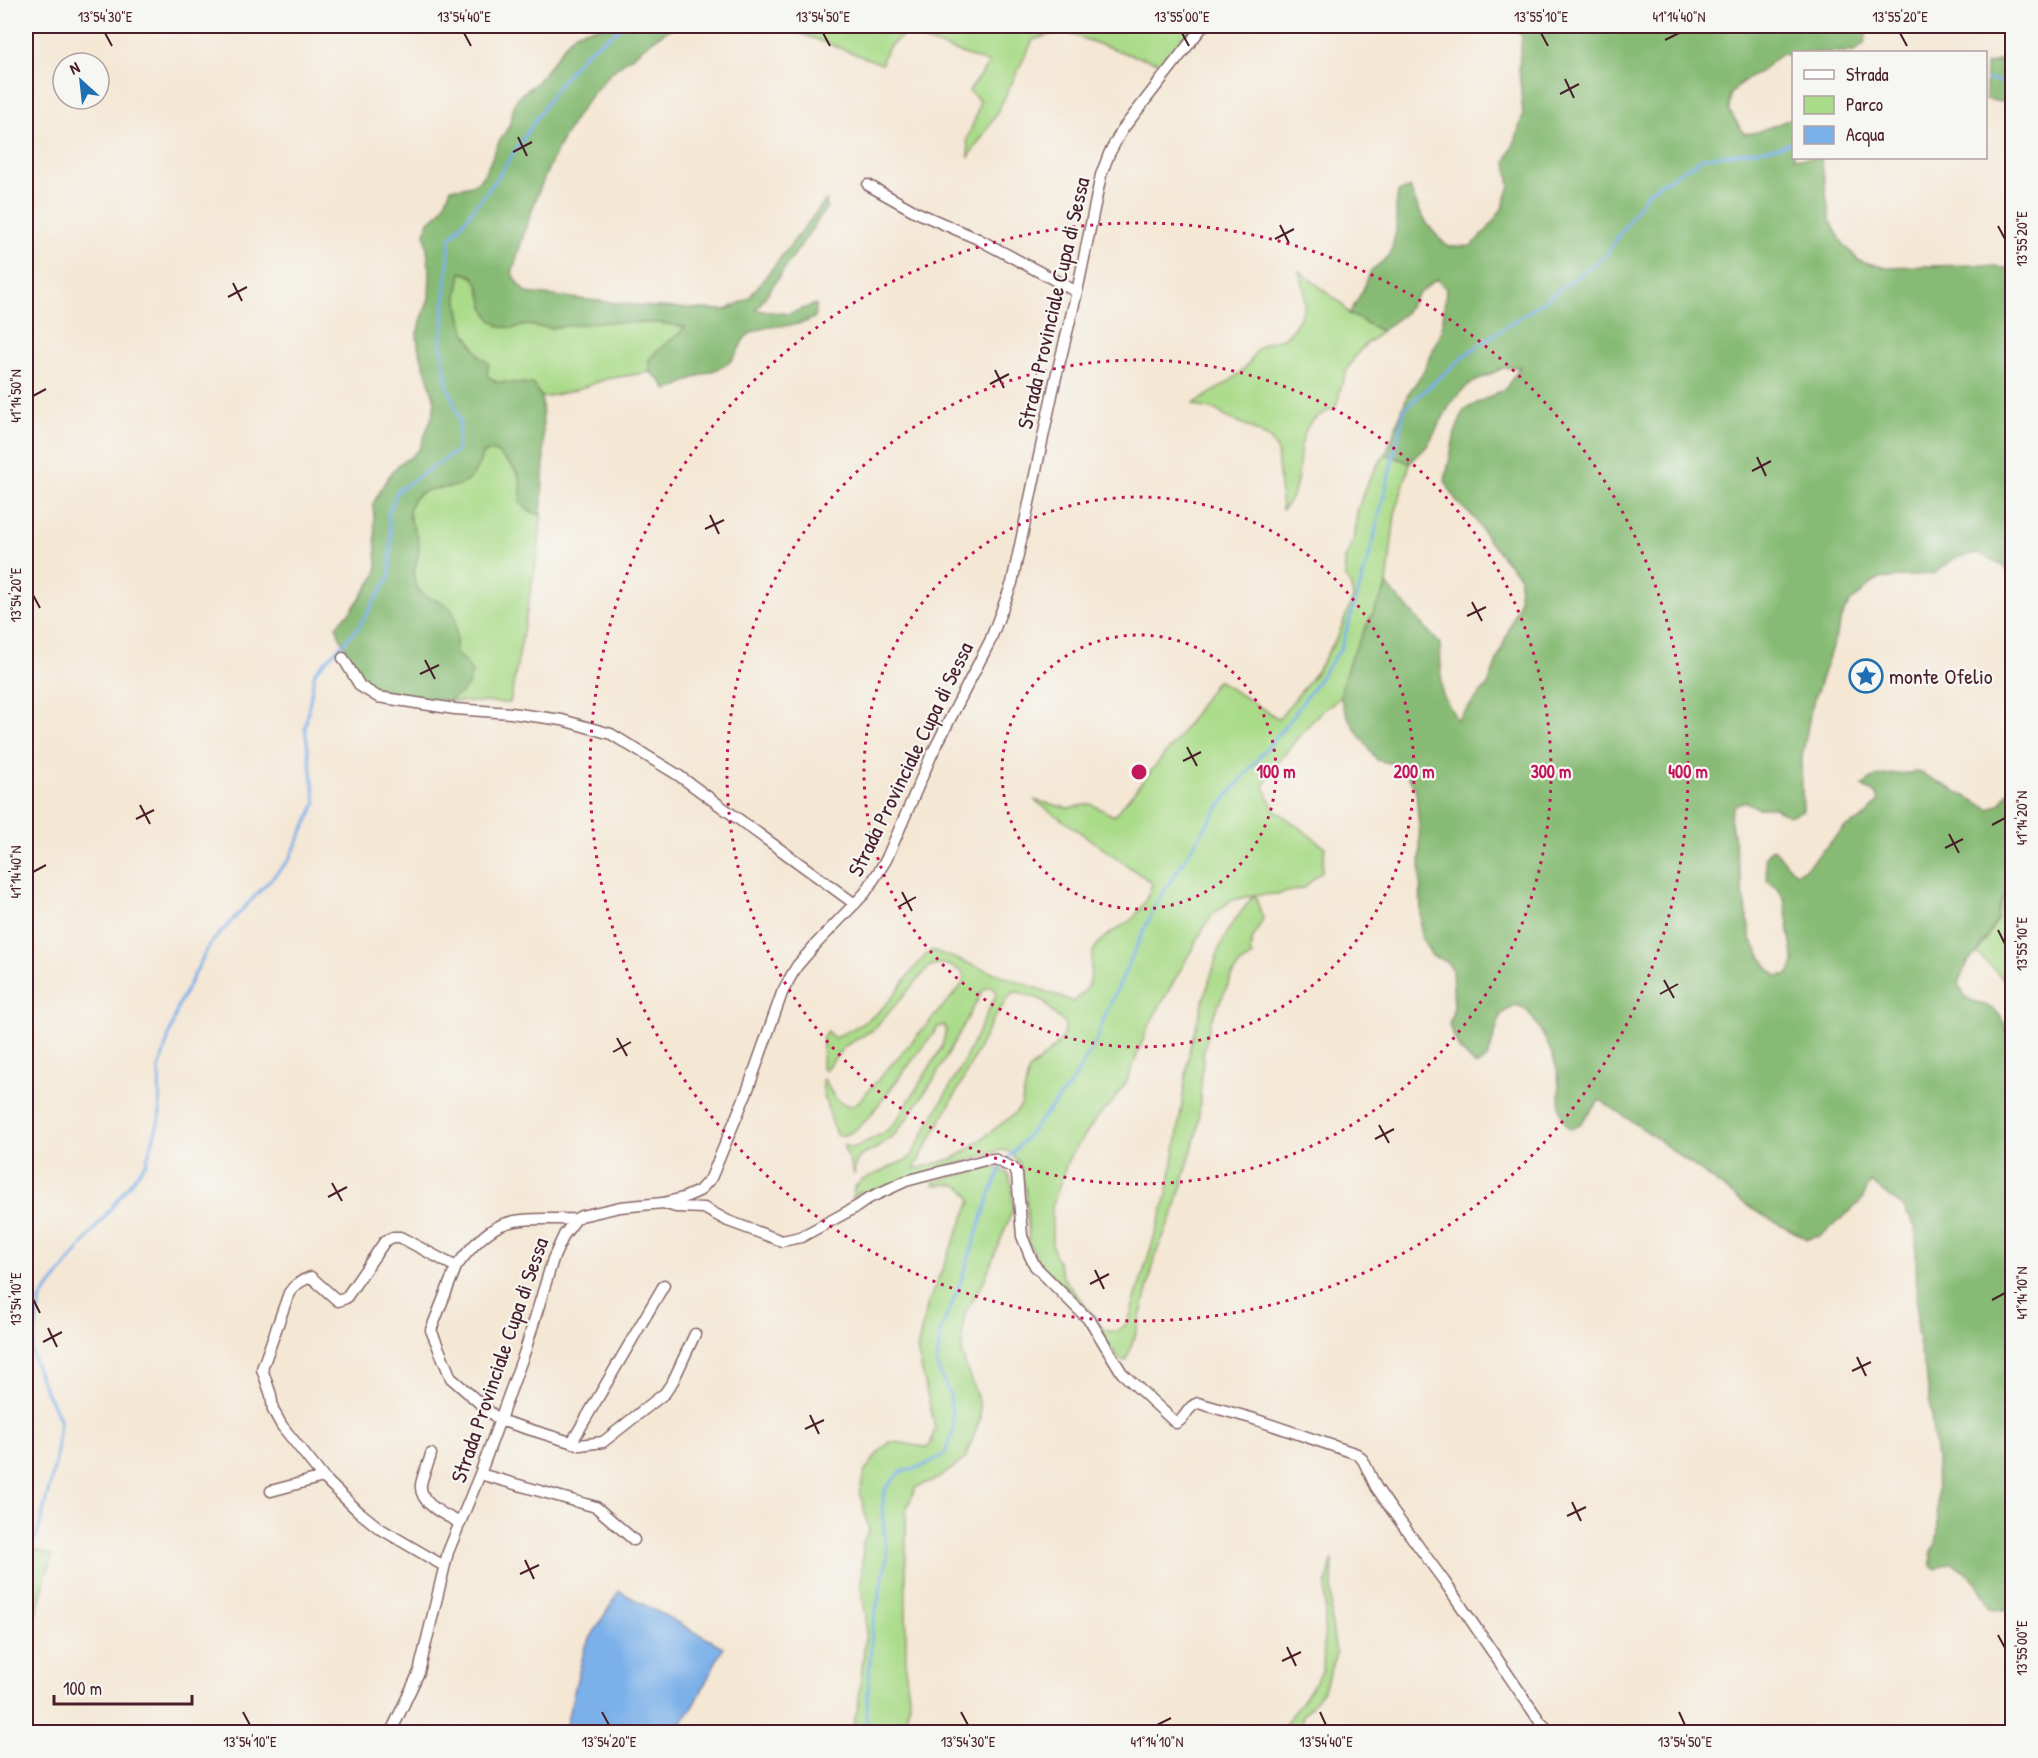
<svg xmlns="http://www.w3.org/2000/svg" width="2038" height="1758" viewBox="0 0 2038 1758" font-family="'Patrick Hand',sans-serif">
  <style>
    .green { fill: #aadb89; stroke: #7a7d5a; stroke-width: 1.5; fill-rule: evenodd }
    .forest { fill: #87bb75; stroke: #686d50; stroke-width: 1.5 }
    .water { fill: #7bb0e9; stroke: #62688a; stroke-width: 1.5 }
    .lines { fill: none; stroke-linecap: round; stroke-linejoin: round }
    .stream { stroke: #7bb0e9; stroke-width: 3 }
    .minor-casing { stroke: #866566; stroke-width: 13 }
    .minor { stroke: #fff; stroke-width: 10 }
    .ticks { fill: none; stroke: #4a1f2b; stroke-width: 2 }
    .ring { fill: none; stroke: #c2185b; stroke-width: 3; stroke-dasharray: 3 6 }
    .labels { text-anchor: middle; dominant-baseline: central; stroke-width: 4.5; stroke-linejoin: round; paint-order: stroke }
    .street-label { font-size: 22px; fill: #4a1f2b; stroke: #f6f6f2 }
    .poi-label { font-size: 22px; fill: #4a1f2b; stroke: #f6f6f2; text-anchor: start }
    .centre { fill: #c2185b; stroke: #f6f6f2; stroke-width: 3 }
    .ring-label { font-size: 18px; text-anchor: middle; font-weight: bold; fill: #c2185b; stroke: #f6f6f2; stroke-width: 4.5; stroke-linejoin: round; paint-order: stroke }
    .neatline { fill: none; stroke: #4a1f2b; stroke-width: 2 }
    .ticks-label { font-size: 15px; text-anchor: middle; fill: #4a1f2b }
  </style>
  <rect width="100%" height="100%" fill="#f6f6f2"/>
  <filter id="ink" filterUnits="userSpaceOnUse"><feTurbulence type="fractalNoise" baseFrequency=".0167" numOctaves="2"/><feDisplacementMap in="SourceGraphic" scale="12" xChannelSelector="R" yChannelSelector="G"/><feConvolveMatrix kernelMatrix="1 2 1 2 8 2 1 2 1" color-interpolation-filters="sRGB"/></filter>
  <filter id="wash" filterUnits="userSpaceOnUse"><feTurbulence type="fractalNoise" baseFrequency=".008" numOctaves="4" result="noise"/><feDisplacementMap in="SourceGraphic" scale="24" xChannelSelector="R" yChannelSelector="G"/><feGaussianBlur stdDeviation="1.35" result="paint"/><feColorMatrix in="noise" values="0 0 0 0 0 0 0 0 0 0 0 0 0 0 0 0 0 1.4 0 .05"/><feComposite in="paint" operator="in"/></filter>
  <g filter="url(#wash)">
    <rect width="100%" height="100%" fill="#f4e7d4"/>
    <path class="green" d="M785 26H1195L1165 64 1128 54 1061 31 1033 40 995 117 969 157 967 139 975 119 980 101 969 91 989 63 906 34C893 42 884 48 882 64L789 29Z
      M1299 271 1341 303 1349 314 1381 331C1376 338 1369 341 1363 347 1345 366 1342 383 1336 407 1327 412 1313 417 1308 426 1292 454 1308 483 1282 510L1277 450 1270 439 1248 426 1226 417 1216 410 1204 408 1193 404C1212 392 1235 381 1249 363 1252 360 1253 354 1256 351 1263 342 1271 343 1280 339 1286 337 1291 332 1294 327 1309 305 1307 295 1299 271Z
      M461 272C487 280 473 288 484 300 493 310 504 319 514 328L526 325 538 327 599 322 661 323 686 327 678 336 667 342 649 360 650 372 606 379 576 390 542 398 533 384 496 382 487 375 480 357 465 332 461 320 457 296Z
      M495 451 515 468 520 479 522 491 529 511 541 515 539 546 510 703 448 701C461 693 468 687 472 672L465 662 455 654V618L420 592 414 582V531L410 520 409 507 415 496 426 490 438 488 473 476 483 453Z
      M1386 454 1410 463 1395 514 1387 585 1348 665 1341 697 1321 712 1304 730 1272 770 1264 786 1273 808 1325 847 1322 871 1304 888 1279 894 1255 895 1263 919 1252 940 1250 952 1253 956 1242 962 1234 972 1210 1023 1203 1055 1198 1128 1174 1212 1157 1251 1136 1333 1126 1361 1120 1360 1073 1294 1045 1271 1029 1244 1026 1192 1020 1164 1010 1152 1002 1150 921 1175 862 1197 860 1191 852 1199 854 1188 860 1181 910 1158 964 1061 997 993 994 988 988 987 983 990 934 1079 906 1120 896 1133 877 1148 861 1156 856 1162 854 1174 843 1145 852 1148 858 1146 885 1132 896 1122 942 1047 946 1030 944 1025 938 1027 869 1117C859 1127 850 1137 836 1135L824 1096 822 1080 824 1079C831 1092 836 1105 852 1106L860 1100 962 985 964 978 962 972C950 965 942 960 929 967L873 1030 845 1046 824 1071 822 1068 823 1036 827 1031 834 1038C855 1028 874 1019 889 1001 904 984 914 964 932 950L1074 1002C1079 996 1086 991 1089 984 1093 973 1088 959 1095 948 1104 934 1120 929 1132 919 1140 912 1150 894 1152 883L1034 800 1067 808 1091 804 1114 816 1178 738 1217 680 1279 719 1317 671 1338 636 1353 598 1351 586 1345 576V559L1355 536 1357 512 1365 488 1377 466ZM1254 895 1232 924 1220 946 1205 995 1190 1047 1177 1139 1166 1199 1128 1322C1120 1331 1116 1333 1104 1330L1063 1277 1052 1245V1207L1068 1160 1096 1119 1113 1101 1127 1081 1148 1027 1211 916 1230 901ZM1018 992 1043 1000 1054 1014 1066 1024 1063 1036 1056 1046 1029 1070 1021 1106 1013 1115 963 1153 952 1159 914 1169 961 1084 992 1021 1008 998 1012 993Z
      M2012 879V988L1977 953 1997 920 1999 908Z
      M987 1166 998 1168 1008 1174 1012 1185 1013 1209 984 1281 965 1313 963 1326 962 1355 980 1406V1419L965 1459 939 1478 916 1487 906 1510V1674L910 1704 901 1732H851L858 1707 866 1631V1617L861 1587 863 1542 869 1531 860 1492 864 1473 877 1454 890 1442C903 1442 914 1446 927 1447L931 1443 935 1428 917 1349 928 1303 971 1201C964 1182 951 1184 934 1185L933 1182 967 1173Z
      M26 1547 52 1555 32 1628 26 1636Z
      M1333 1558 1331 1619 1336 1654 1324 1689 1303 1716 1299 1732H1280L1323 1671 1326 1585Z"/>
    <path class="forest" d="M603 26H676C663 32 650 42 638 52 629 59 618 66 610 74 557 128 532 203 512 274L526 293 653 307 726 310 748 299 826 200 827 207 756 310 788 314 816 304 815 317C793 331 775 321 753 332 740 338 742 347 734 357 726 368 713 370 701 375 689 379 680 387 667 390L660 380 650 372 649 360C660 344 675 341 685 327L661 323 599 322 551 328 526 325 514 328 501 327 491 320 485 310 479 286 473 276 461 272 457 296 461 320 465 332 480 357 489 363 487 375 496 382 533 384 542 398 544 461 541 515 529 511 520 502C525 475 515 468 495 451L483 453C479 464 475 477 464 483 447 493 421 482 411 504 404 519 420 533 419 547 419 559 411 572 415 583 421 601 441 598 451 609 458 616 456 644 456 654L465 662 472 672 469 684 461 693 448 701 376 691 364 685 339 635 336 626 351 611 376 575 377 565 373 504 385 482 392 472 400 463 411 457 420 448 433 414 435 401 418 346 417 333 429 298 430 274 425 233 429 221 439 213 445 203 451 188C488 189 486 167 499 142 502 136 508 130 510 123 513 115 512 108 516 101 520 92 530 89 536 83 546 73 568 37 576 33 583 30 595 28 603 26Z
      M1511 26H1544L1560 30 1572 26H1877L1867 32 1864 44 1854 52H1794L1793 57 1781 53 1763 70 1742 82 1730 95 1729 110 1744 134 1757 132 1793 118 1794 158H1821L1830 220 1842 242 1858 260 1882 267 1980 265 2012 269V576L2001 564 1979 553 1955 558 1935 573 1880 579 1869 585 1861 594 1851 601 1844 612 1811 709 1801 763 1803 810 1789 816 1775 808H1758L1746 802 1734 806 1730 817 1751 939 1768 968 1777 976 1789 974 1794 963 1784 898 1777 888 1767 880 1765 856 1773 848C1782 857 1786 867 1797 873L1807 867 1844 828 1865 817 1879 801 1877 795 1862 786 1873 778 1884 775 1919 772 1990 809 2001 803 2012 786V879L1999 907 1997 920 1977 953 1968 961 1958 983C1966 1006 1978 999 1994 1010 2005 1017 2008 1036 2012 1048V1607L2003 1611 1991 1609C1979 1584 1975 1578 1951 1562L1936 1569 1931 1566V1554L1936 1544 1938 1532 1936 1459 1927 1380 1917 1332 1916 1229 1904 1208 1871 1182 1861 1201 1848 1213 1820 1236 1807 1239 1752 1209 1646 1131 1600 1100 1580 1124 1570 1129C1555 1113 1561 1095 1558 1075 1556 1058 1539 1024 1527 1011 1524 1008 1519 1006 1515 1005L1501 1014 1488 1057 1476 1066 1459 1049 1449 1025 1454 1007 1452 969 1447 962 1432 956 1421 937 1420 839 1416 791 1402 766 1377 760C1367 745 1341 713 1341 696 1341 668 1375 611 1387 585L1440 644 1442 693 1457 720 1488 685 1519 602 1520 577 1488 540 1475 519 1457 502 1445 481 1455 433 1464 410 1506 388 1520 367 1503 368 1468 385 1451 403 1427 446 1410 463 1386 454 1408 394 1422 374 1442 330 1446 289 1437 279 1418 294 1404 314 1381 331 1349 314 1362 292 1371 271 1390 255 1396 232V207L1398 192 1410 187C1419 214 1427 227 1448 247L1471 246 1488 229 1502 209 1510 186 1506 161 1516 139 1523 115 1519 67 1522 36Z
      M2012 55V99L2000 102 1986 99V64H1990Z"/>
    <path class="water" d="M619 1591 723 1647 695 1704 675 1732H564L585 1647Z"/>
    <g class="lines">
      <path class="stream" d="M1986 80 2004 82 2012 80
        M1006 1161 1071 1084 1097 1040 1104 1018 1157 902 1218 808 1293 716 1341 648 1371 550 1405 408 1469 352 1543 302 1605 256 1649 191 1703 158 1779 147 1794 142
        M26 1557 39 1529 56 1460 60 1419 41 1381 31 1351 41 1298 146 1163 160 1117 159 1069 178 1006 210 944 289 860 316 803 305 728 315 672 358 628 390 576 391 538 388 515 397 491 457 451 460 421 447 383 441 344 450 239 496 180 555 90 584 54 623 26
        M859 1732 866 1724 872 1629 887 1558 882 1509 885 1489 900 1472 923 1466 945 1454 954 1429 950 1396 937 1366 940 1332 960 1284 991 1191 1002 1167"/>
    </g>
  </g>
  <g filter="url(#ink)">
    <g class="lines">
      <g class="minor-casing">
        <path id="minor" d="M868 185 916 212 978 239 1077 292
          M343 658 360 686 378 697 455 709 511 713 562 720 611 734 678 775 855 904
          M663 1203 676 1207 704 1208 728 1221 782 1241 801 1237 858 1206 869 1198 906 1181 985 1160 994 1159 1013 1168 1017 1174 1022 1236 1030 1256 1035 1266 1091 1322 1122 1373 1176 1423C1186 1419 1187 1406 1198 1403L1251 1418 1357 1454 1363 1460 1376 1487 1391 1509 1444 1581 1541 1723 1551 1732
          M456 1267 431 1330 451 1378 499 1420 580 1445 603 1442 665 1393 673 1381 695 1334
          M572 1442 664 1285
          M431 1454C429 1464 422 1475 421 1485 419 1504 447 1516 460 1523
          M480 1474 596 1507 634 1540
          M271 1491 323 1477
          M444 1566 379 1528 358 1511 323 1477 282 1426 273 1410 271 1395 262 1369 289 1293C294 1285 302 1280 311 1277L338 1301 346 1298 385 1241 393 1237H400L456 1267C467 1252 483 1233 501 1225 523 1216 553 1220 576 1219
          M391 1732 419 1672 448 1552 480 1474 525 1351 553 1259 564 1235 576 1219 581 1216 620 1207 663 1203 683 1198 699 1191 711 1178 748 1089 782 993 790 978 797 966 816 944 865 893 886 860 932 754 990 641 1012 583 1055 381 1077 292 1101 175 1109 154 1122 130 1203 26"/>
      </g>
      <use href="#minor" class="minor"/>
    </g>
  </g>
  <path class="ticks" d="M105 33 112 46M464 33 471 46M823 33 830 46M1182 33 1189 46M1541 33 1548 46M1900 33 1907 46M1665 40 1679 33M1565 79 1574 98M1560 94 1579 84M518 137 527 156M513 152 532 142M1280 225 1289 243M1998 226 2005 239M1275 239 1294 229M233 283 242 301M228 297 247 287M995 370 1004 388M990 384 1009 374M33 396 46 389M1757 457 1766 476M1752 471 1771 461M710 515 719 534M705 529 724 520M33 595 40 608M1472 602 1482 621M1467 616 1486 607M425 660 435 679M420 674 439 665M1187 747 1197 766M1183 761 1201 752M140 805 150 824M136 819 154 810M1992 825 2005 818M1949 834 1959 853M1945 848 1963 839M33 872 46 865M902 892 912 911M898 907 916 897M1998 930 2005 944M1664 980 1674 998M1660 994 1678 984M617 1038 627 1056M613 1052 631 1042M1379 1125 1389 1143M1375 1139 1394 1129M332 1183 342 1201M328 1197 347 1187M1095 1270 1104 1289M1090 1284 1109 1274M33 1299 40 1313M1992 1300 2005 1293M48 1328 57 1347M43 1342 62 1332M1857 1357 1866 1376M1852 1371 1871 1362M810 1415 819 1434M805 1429 824 1420M1572 1502 1581 1521M1567 1516 1586 1507M525 1560 534 1579M520 1574 539 1565M1998 1635 2005 1648M1287 1647 1296 1666M1282 1661 1301 1652M243 1712 250 1725M602 1712 609 1725M961 1712 968 1725M1320 1712 1326 1725M1679 1712 1685 1725M1157 1725 1171 1718"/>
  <g class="ring">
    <circle cx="1139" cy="772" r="137"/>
    <circle cx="1139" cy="772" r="275"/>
    <circle cx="1139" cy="772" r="412"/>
    <circle cx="1139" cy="772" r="549"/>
  </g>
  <defs>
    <g id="sight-ring" transform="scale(1.725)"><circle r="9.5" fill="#f6f6f2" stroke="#1f6fb2" stroke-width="1.5"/><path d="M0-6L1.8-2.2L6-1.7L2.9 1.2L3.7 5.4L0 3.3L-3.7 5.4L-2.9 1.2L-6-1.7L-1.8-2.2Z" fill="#1f6fb2"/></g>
  </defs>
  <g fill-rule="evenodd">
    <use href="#sight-ring" x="1866" y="676"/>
  </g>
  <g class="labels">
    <g class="street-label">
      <text transform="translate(1053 303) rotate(-77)">Strada Provinciale Cupa di Sessa</text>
      <text transform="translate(910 759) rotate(-64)">Strada Provinciale Cupa di Sessa</text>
      <text transform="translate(499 1360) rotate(-71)">Strada Provinciale Cupa di Sessa</text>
    </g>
    <g class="poi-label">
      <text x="1889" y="676">monte Ofelio</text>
    </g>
  </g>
  <circle cx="1139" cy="772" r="9" class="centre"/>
  <g class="ring-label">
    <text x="1276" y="778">100 m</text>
    <text x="1414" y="778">200 m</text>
    <text x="1551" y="778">300 m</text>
    <text x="1688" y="778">400 m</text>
  </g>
  <rect width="2038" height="1758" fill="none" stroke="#f6f6f2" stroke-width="66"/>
  <rect x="1792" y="51" width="195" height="108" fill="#f6f6f2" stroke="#b1a0a2" stroke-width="1.5"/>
  <rect x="1804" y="70" width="30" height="9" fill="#ffffff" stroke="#b1a0a2" stroke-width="1.5"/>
  <text x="1846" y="81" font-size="18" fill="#4a1f2b">Strada</text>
  <rect x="1804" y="96" width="30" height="18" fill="#aadb89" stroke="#b1a0a2" stroke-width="1.5"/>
  <text x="1846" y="111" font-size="18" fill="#4a1f2b">Parco</text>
  <rect x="1804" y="126" width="30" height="18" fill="#7bb0e9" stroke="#b1a0a2" stroke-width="1.5"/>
  <text x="1846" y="141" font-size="18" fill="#4a1f2b">Acqua</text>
  <g transform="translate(81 81) rotate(333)"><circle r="28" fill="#f6f6f2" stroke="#b1a0a2" stroke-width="1.5"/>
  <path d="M0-4.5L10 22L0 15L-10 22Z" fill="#1f6fb2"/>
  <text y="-9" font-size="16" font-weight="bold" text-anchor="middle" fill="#4a1f2b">N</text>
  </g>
  <path d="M54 1695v9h138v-9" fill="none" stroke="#4a1f2b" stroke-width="3"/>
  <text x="63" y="1695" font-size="18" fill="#4a1f2b" stroke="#f6f6f2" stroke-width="4.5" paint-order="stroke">100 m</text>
  <rect x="33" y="33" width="1972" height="1692" class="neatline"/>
  <g class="ticks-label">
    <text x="105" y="22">13°54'30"E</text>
    <text x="464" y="22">13°54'40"E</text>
    <text x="823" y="22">13°54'50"E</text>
    <text x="1182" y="22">13°55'00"E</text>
    <text x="1541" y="22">13°55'10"E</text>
    <text x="1679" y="22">41°14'40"N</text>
    <text x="1900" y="22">13°55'20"E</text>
    <text transform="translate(2022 239) rotate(-90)" y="5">13°55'20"E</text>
    <text transform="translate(16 396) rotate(-90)" y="5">41°14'50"N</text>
    <text transform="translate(16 595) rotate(-90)" y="5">13°54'20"E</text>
    <text transform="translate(2022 818) rotate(-90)" y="5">41°14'20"N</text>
    <text transform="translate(16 872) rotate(-90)" y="5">41°14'40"N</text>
    <text transform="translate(2022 944) rotate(-90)" y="5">13°55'10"E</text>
    <text transform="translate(2022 1293) rotate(-90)" y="5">41°14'10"N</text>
    <text transform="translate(16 1299) rotate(-90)" y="5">13°54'10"E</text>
    <text transform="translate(2022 1648) rotate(-90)" y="5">13°55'00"E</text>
    <text x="250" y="1747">13°54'10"E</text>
    <text x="609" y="1747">13°54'20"E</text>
    <text x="968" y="1747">13°54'30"E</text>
    <text x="1157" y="1747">41°14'10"N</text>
    <text x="1326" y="1747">13°54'40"E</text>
    <text x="1685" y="1747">13°54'50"E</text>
  </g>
</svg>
